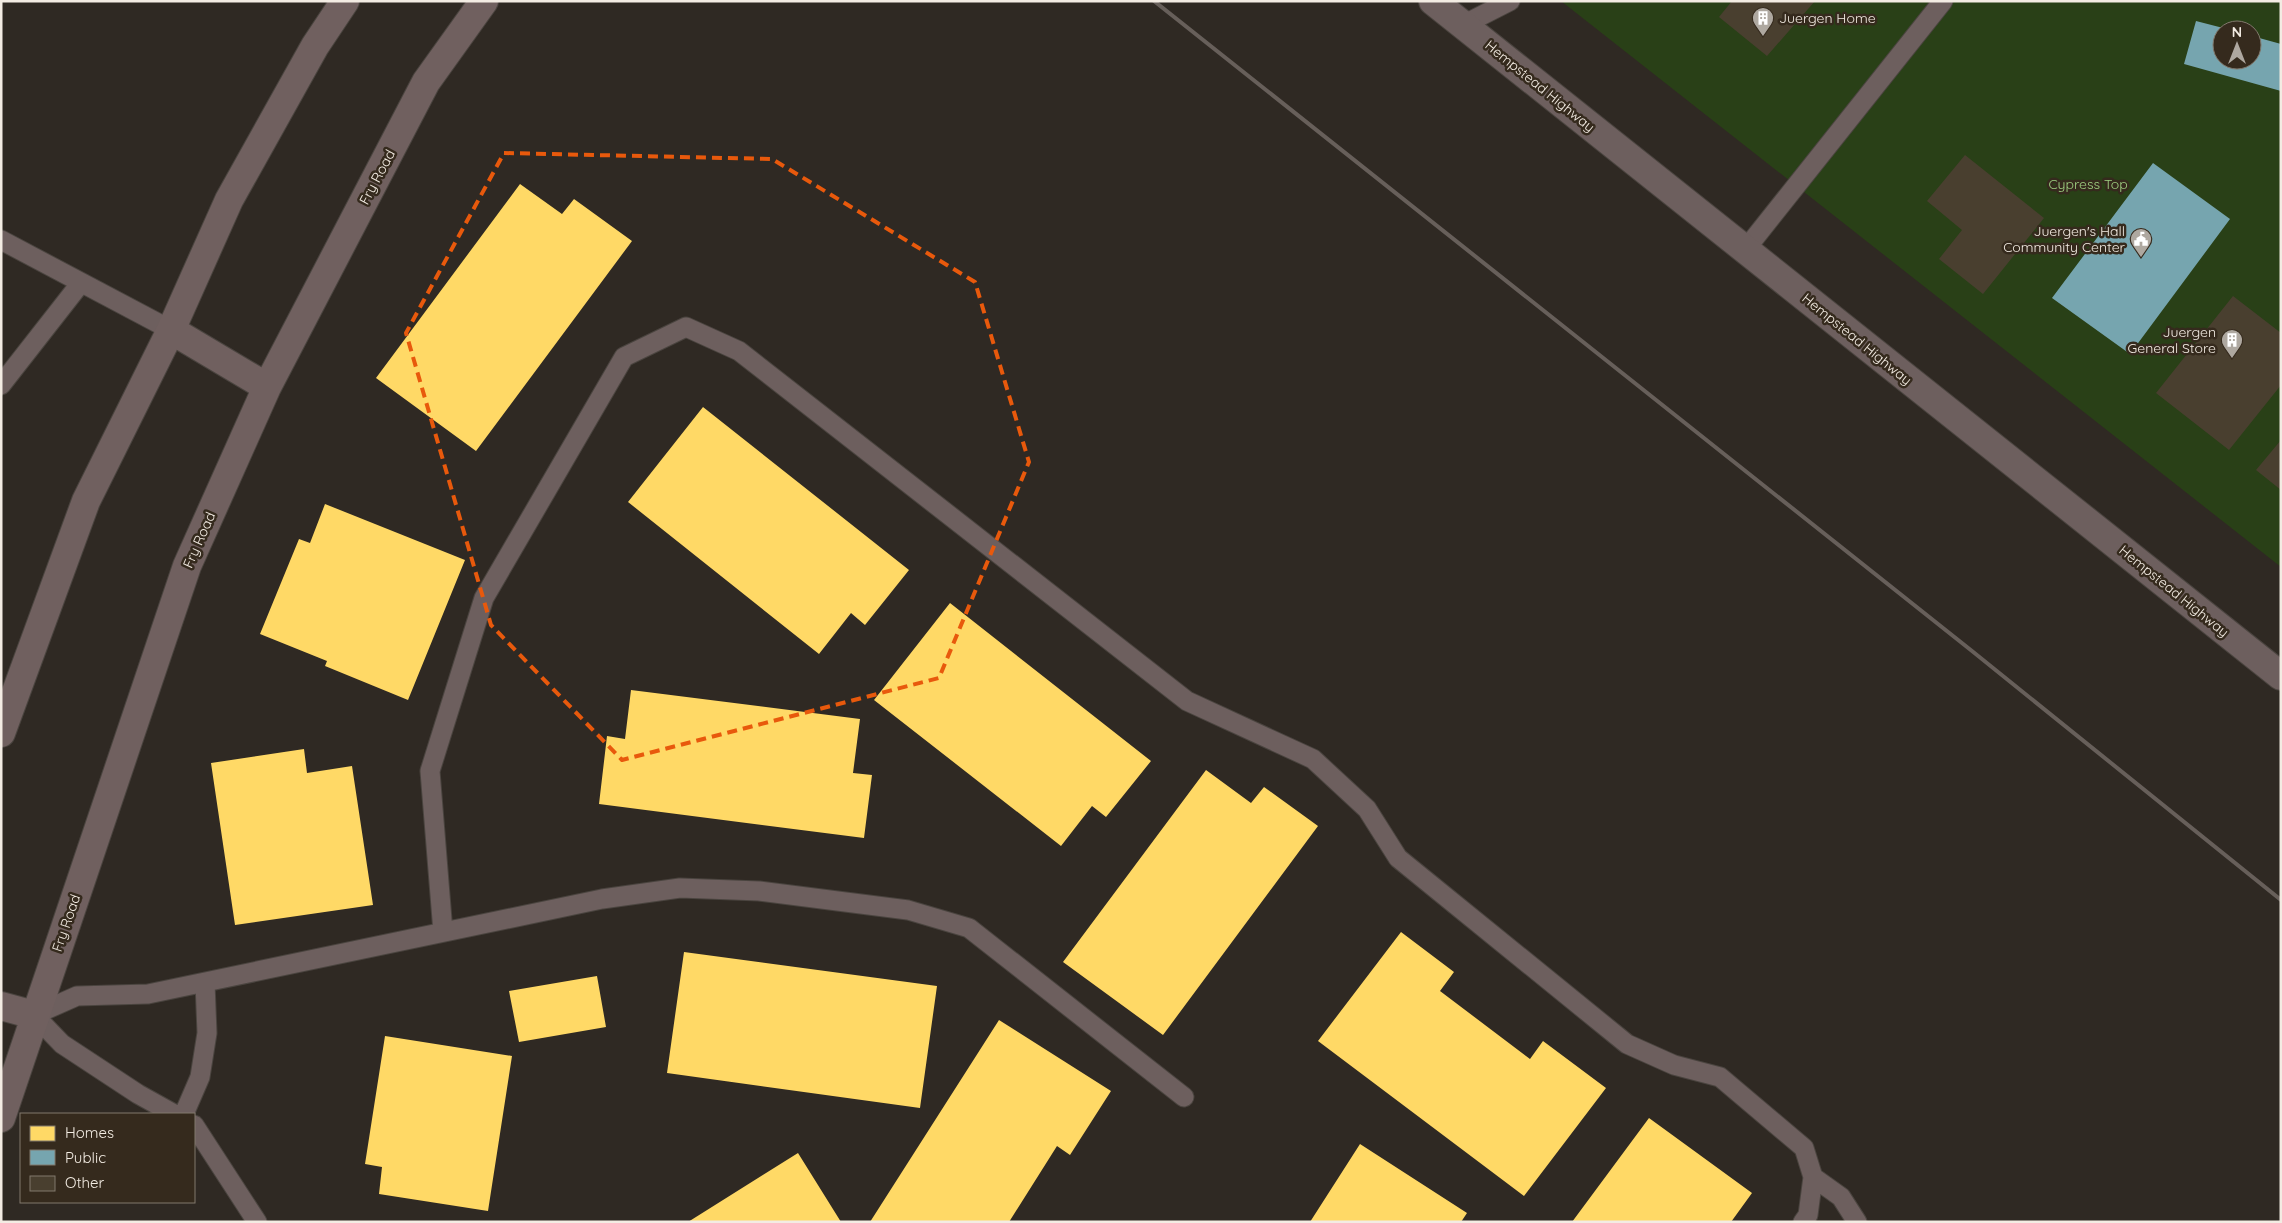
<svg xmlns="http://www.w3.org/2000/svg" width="2282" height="1223" viewBox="0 0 2282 1223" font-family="Quicksand,sans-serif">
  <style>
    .green { fill: #294017; fill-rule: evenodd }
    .homes { fill: #ffd966 }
    .public { fill: #76a5af }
    .building { fill: #493f2f }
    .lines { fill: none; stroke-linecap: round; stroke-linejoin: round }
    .service-casing { stroke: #4a443f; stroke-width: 21 }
    .tertiary-casing { stroke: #4a443f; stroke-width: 30 }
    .secondary-casing { stroke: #4a443f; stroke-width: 30 }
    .service { stroke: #6d5f5e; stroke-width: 19 }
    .tertiary { stroke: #6d5f5e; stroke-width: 28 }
    .secondary { stroke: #70605f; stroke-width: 28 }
    .rail { stroke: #675f5a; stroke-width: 4 }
    .marked { fill: none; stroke: #e8590c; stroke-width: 4; stroke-dasharray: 10 6; stroke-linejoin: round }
    .labels { text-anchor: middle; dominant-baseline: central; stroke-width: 5; stroke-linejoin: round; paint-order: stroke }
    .poi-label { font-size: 14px; fill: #f3ece3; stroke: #352a1d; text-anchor: end }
    .street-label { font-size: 14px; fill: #f3ece3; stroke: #352a1d }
    .park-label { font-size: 14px; fill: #9fd182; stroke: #352a1d }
  </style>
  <rect width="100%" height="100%" fill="#2f2923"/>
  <path class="green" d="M1561 1H2281V567ZM2222 30H2252V60H2222Z"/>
  <path class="homes" d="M520 184 562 214 574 199 632 241 476 451 376 378Z
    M703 407 909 570 865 625 851 613 819 654 628 502Z
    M325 504 465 560 408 700 325 666 327 661 260 634 299 539 310 543Z
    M950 603 1151 761 1106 817 1092 806 1061 846 874 700Z
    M631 690 860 719 853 773 872 775 864 838 599 804 607 736 625 739Z
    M304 749 307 773 352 766 373 905 235 925 211 763Z
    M1206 770 1251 803 1264 787 1318 826 1163 1035 1063 962Z
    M1401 932 1454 972 1440 991 1530 1059 1543 1041 1606 1088 1524 1196 1318 1041Z
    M684 952 937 986 920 1108 667 1073Z
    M597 976 606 1027 519 1042 509 991Z
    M999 1020 1111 1091 1070 1155 1057 1146 1009 1222H870Z
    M385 1036 512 1056 488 1211 379 1194 382 1167 365 1164Z
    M1649 1118 1752 1193 1731 1222H1572Z
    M1360 1144 1467 1213 1461 1222H1310Z
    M798 1153 841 1222H688Z"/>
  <path class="public" d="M2196 21 2227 29 2222 30V60H2252V36L2281 44V91L2184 64Z
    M2153 163 2230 219 2130 354 2052 298Z"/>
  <path class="building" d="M1732 1H1815L1767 56 1719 17Z
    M1965 155 2044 218 1983 294 1939 259 1962 230 1927 201Z
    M2233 296 2281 333V385L2229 450 2156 393Z
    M2281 440V490L2256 470Z"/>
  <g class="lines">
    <g class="service-casing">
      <path id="service" d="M1463 25 1510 1
        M1 240 171 330
        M1745 250 1943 1
        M1 385 80 284
        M443 932 430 771 484 598 624 357 686 327 739 351 1187 701 1313 759 1367 809 1398 858 1627 1044 1674 1065 1720 1077 1804 1148 1813 1177 1808 1215 1803 1222
        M174 1114 138 1094 62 1044 34 1015 77 996 148 994 602 899 680 888 759 891 908 910 969 928 1184 1097
        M184 1114 200 1077 207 1033 205 983
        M194 1125 257 1222
        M1813 1177 1841 1197 1857 1222"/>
    </g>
    <g class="tertiary-casing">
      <path id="tertiary" d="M1433 1 2281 676"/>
    </g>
    <g class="secondary-casing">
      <path id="secondary" d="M171 330 267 387
        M1 733 86 501 171 330 229 200 315 46 345 1
        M1 1006 34 1015
        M1 1118 187 566 267 387 426 82 484 1"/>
    </g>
    <use href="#service" class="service"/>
    <use href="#tertiary" class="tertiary"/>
    <use href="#secondary" class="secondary"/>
    <path class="rail" d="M1154 1 1972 651 2281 900"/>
  </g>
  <path class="marked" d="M504 153 772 159 975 282 1029 462 939 678 622 760 491 625 406 333Z"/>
  <defs>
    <g id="building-pin" transform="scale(1.125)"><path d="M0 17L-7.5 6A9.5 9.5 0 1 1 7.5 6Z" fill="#aea8a0" stroke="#352a1d"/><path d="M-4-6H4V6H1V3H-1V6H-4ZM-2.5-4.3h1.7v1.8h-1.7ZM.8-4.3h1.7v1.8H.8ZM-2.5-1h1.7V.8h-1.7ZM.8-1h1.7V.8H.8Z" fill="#fff"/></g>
    <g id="civic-pin" transform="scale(1.125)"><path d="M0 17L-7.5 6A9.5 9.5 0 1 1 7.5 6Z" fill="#aea8a0" stroke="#352a1d"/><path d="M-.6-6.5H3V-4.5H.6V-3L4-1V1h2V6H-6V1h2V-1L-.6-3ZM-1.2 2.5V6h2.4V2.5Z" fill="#fff"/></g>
  </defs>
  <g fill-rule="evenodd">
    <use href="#building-pin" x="1763" y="18"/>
    <use href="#civic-pin" x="2141" y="239"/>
    <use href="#building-pin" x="2232" y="340"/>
  </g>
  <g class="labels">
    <g class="poi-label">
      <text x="1779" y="18" text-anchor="start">Juergen Home</text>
      <text x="2125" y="231">Juergen's Hall<tspan x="2125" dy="16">Community Center</tspan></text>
      <text x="2216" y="332">Juergen<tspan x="2216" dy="16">General Store</tspan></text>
    </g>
    <g class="street-label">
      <text transform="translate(1540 86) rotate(39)">Hempstead Highway</text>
      <text transform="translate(377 177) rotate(-62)">Fry Road</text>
      <text transform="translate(1857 339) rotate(39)">Hempstead Highway</text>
      <text transform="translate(199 540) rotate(-66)">Fry Road</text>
      <text transform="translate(2174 591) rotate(39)">Hempstead Highway</text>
      <text transform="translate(66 923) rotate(-71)">Fry Road</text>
    </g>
    <g class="park-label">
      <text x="2088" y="184">Cypress Top</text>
    </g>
  </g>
  <rect width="2282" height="1223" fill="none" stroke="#f3ece3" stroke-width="5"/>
  <rect x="20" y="1113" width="175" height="90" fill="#352a1d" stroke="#81786c"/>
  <rect x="30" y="1126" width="25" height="15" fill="#ffd966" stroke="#81786c"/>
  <text x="65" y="1138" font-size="15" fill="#f3ece3">Homes</text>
  <rect x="30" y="1150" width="25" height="15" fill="#76a5af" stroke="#81786c"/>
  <text x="65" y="1163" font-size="15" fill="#f3ece3">Public</text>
  <rect x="30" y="1176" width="25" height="15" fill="#493f2f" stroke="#81786c"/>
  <text x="65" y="1188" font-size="15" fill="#f3ece3">Other</text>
  <g transform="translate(2237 45)"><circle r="24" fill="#352a1d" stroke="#81786c"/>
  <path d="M0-4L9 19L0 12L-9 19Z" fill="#aea8a0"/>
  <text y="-8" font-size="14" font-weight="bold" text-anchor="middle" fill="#f3ece3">N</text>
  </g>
</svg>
